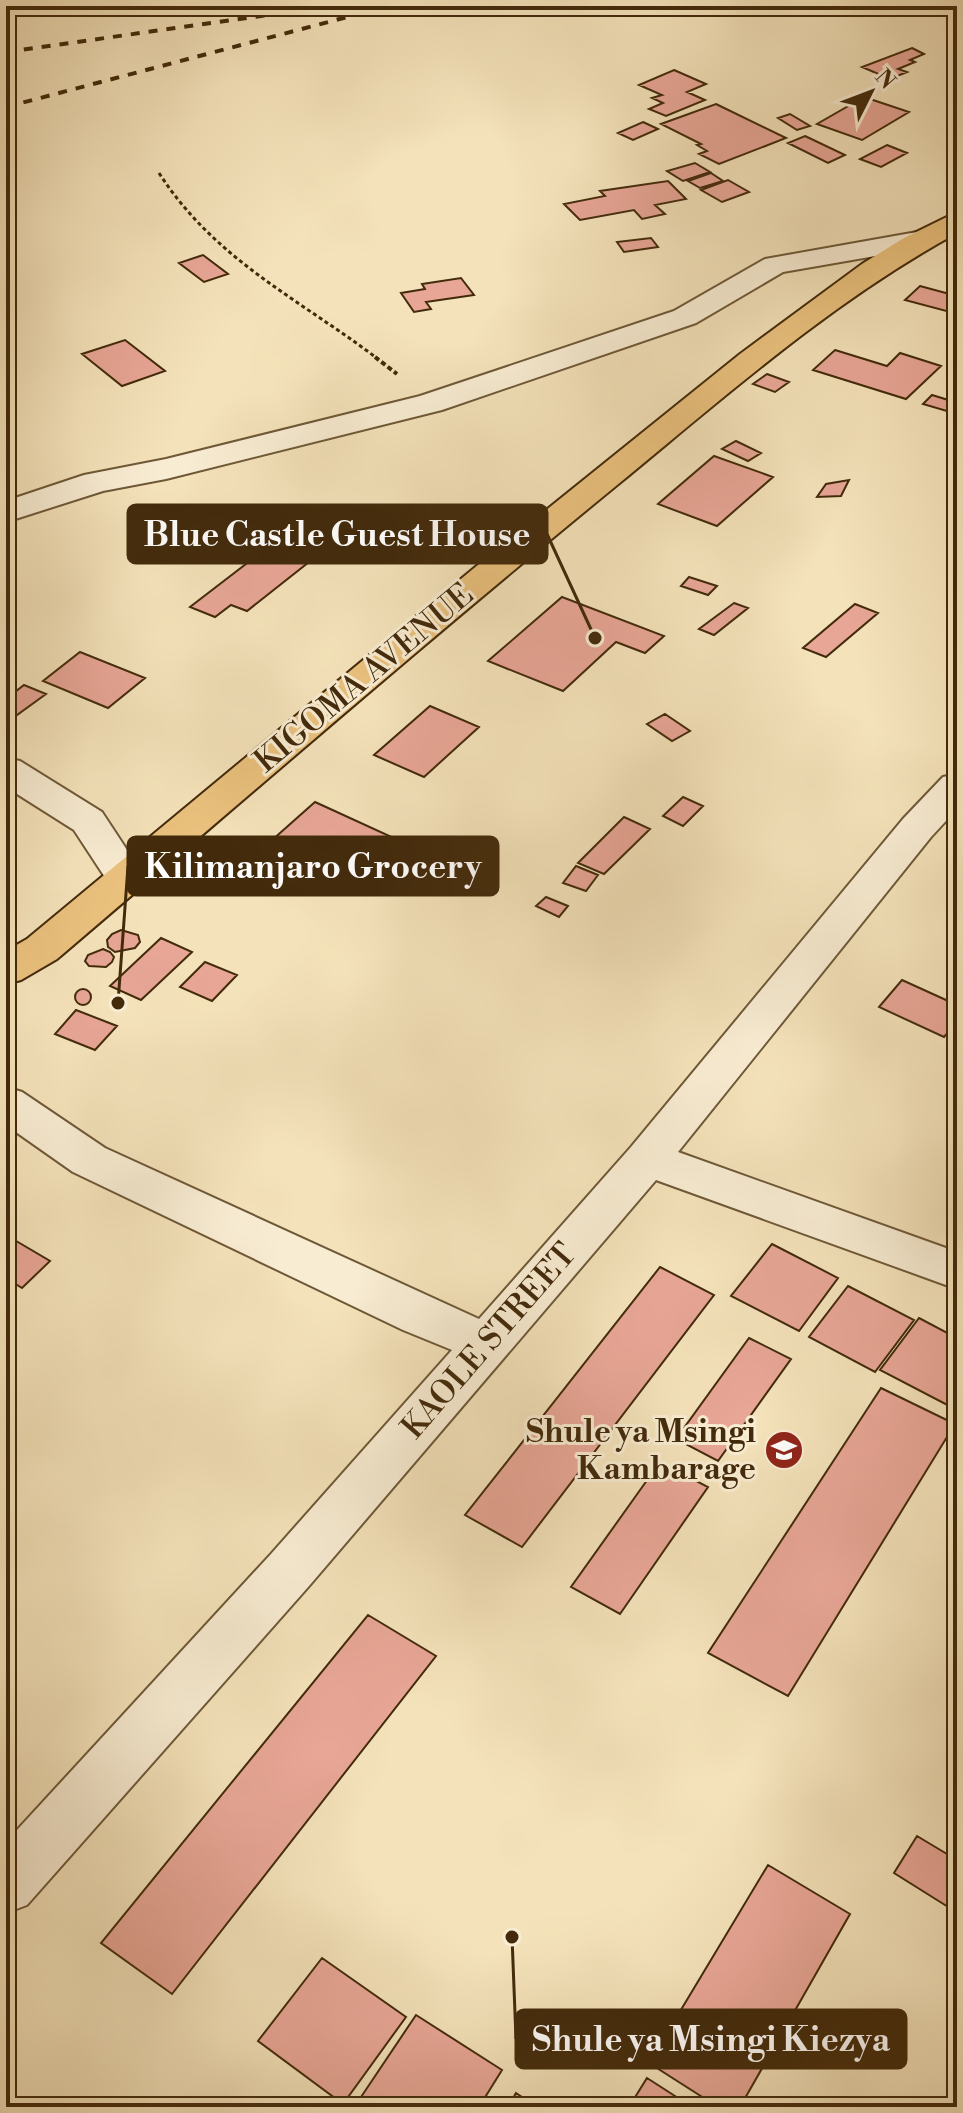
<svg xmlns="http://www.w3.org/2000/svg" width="963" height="2113" viewBox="0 0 963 2113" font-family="'Libre Bodoni',serif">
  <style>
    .building { fill: #e8a696; stroke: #422a0b; stroke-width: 2 }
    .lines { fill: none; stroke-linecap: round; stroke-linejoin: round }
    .minor-casing { stroke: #6e5837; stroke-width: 4 }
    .major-casing { stroke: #422a0b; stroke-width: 4 }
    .path-far1 { stroke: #422a0b; stroke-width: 3; stroke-dasharray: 4 3; stroke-linecap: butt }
    .path { stroke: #422a0b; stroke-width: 4; stroke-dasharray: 5 3; stroke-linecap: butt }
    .minor { fill: #f8ecd2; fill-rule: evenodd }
    .major { fill: #eac17d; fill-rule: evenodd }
    .rail { stroke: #422a0b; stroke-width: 4; stroke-dasharray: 9 9; stroke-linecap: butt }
    .labels { text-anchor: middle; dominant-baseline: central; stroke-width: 6; stroke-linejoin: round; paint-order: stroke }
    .street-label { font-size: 32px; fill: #422a0b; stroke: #f8ecd2 }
    .poi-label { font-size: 32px; font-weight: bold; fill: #422a0b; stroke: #f8ecd2; text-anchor: end }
    .leader { fill: none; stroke: #422a0b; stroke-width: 3 }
    .callout-dot { fill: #422a0b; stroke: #f8ecd2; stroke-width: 3 }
    .callout { fill: #422a0b; stroke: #422a0b; stroke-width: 3 }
    .callout-label { font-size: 34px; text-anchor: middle; font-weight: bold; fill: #fff }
  </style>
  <rect width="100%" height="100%" fill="#f4e2ba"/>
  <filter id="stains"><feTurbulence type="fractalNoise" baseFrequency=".0025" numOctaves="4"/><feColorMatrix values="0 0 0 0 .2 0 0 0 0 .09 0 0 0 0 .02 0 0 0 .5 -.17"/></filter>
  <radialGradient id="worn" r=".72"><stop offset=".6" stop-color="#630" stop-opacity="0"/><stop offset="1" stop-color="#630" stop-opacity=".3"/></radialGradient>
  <path class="building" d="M912 48 924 54 910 60 915 62 898 69 907 72 890 79 862 67Z
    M674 70 706 84 687 92 705 100 666 116 649 109 663 103 652 98 662 95 639 85Z
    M864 97 909 112 862 140 817 124Z
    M716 104 786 138 719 164 699 154 707 151 697 145 701 144 661 124Z
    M790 114 810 126 797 130 778 118Z
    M643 122 658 129 633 140 618 133Z
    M805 136 845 155 828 163 788 143Z
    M887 145 907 153 881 167 860 159Z
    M695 163 710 172 683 181 667 171Z
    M711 173 723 181 700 188 688 181Z
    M728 180 749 192 722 202 701 190Z
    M668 181 686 199 655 205 665 214 642 219 634 210 580 220 564 204 605 196 600 191Z
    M651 238 658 247 624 252 617 242Z
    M203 255 228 274 204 282 179 263Z
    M461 278 474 295 426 302 431 309 414 312 401 293 425 289 422 284Z
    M920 286 957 296V305L950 312 905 300Z
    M125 340 165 371 122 386 82 354Z
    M835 350 887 366 900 353 941 366 906 399 813 370Z
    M767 374 789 382 775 392 753 384Z
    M932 395 955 402 957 400V414L923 404Z
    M736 441 761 453 748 461 722 449Z
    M714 456 773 477 717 526 658 504Z
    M849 480 841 496 817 497 826 484Z
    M277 540 303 550 293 556 309 562 247 611 231 605 215 617 190 607Z
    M689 577 717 586 708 595 681 586Z
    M562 597 664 636 645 653 616 642 563 691 488 661Z
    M734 603 748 608 714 635 699 629Z
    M855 604 878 613 826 657 803 648Z
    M80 652 145 678 108 708 43 681Z
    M24 685 46 694 6 723V699Z
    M430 706 479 727 424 777 374 755Z
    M665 714 690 731 672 741 647 724Z
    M683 797 703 806 683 826 663 816Z
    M315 802 396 839 343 887 262 849Z
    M624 817 650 829 604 874 578 863Z
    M576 866 598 875 586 891 563 883Z
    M546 897 568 906 559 917 536 906Z
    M121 930 138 935 140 942 135 948 115 952 108 947 107 940 112 934Z
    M161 938 192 952 141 1000 110 986Z
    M103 949 110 952 114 957 112 962 106 967 89 966 85 961 88 955Z
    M205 962 237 975 212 1001 180 987Z
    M902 980 957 1005V1022L944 1037 879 1007Z
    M75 997a8 8 0 1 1 16 0a8 8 0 1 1-16 0Z
    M76 1010 117 1026 95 1050 55 1034Z
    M6 1235 50 1261 22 1288 6 1278Z
    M772 1244 838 1278 799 1331 731 1296Z
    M660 1267 714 1295 522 1547 465 1515Z
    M848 1286 914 1320 875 1372 809 1337Z
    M919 1318 957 1338V1410L880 1370Z
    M749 1338 791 1359 718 1461 676 1439Z
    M881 1388 955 1424 788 1696 708 1653Z
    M660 1462 708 1487 620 1614 571 1587Z
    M368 1615 436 1656 172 1994 101 1943Z
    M917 1836 957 1860V1904L953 1910 894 1873Z
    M768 1865 850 1914 740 2107H718L649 2063Z
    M322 1958 406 2017 343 2104 258 2041Z
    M416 2015 502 2070 479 2107 355 2106Z
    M647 2078 692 2107H629Z
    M516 2093 537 2107H508Z"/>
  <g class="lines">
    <g class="minor-casing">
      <path id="minor" d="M917 232 927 235 932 241 927 247 783 272 696 323 442 410 166 479 103 491 6 522V501L84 475 166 459 420 396 674 311 765 259Z
        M6 758 20 761 102 812 146 879 140 888 126 892 112 888 74 830 6 787Z
        M957 774V809L931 837 678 1152 957 1252V1289L656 1180 309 1586 27 1905 6 1913V1842L271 1554 452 1350 403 1330 73 1172 6 1125V1087L22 1092 105 1148 479 1319 631 1147 903 819 943 777Z"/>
    </g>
    <g class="major-casing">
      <path id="major" d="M957 212V233C834 300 729 393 622 481 431 637 245 799 57 959L21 980 6 984V951L27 939 473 569 740 354 862 264 904 238Z"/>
    </g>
    <path class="path-far1" d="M159 173C215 260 299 299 378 359"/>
    <path class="path" d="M375 357 397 374"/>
    <use href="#minor" class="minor"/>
    <use href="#major" class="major"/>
    <path class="rail" d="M6 52 303 10
      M6 107 389 6"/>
  </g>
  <defs>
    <g id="school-disc" transform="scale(2)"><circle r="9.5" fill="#8f2418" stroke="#f8ecd2"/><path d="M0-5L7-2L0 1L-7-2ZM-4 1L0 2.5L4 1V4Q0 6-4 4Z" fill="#fff"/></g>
  </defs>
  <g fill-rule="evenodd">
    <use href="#school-disc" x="784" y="1450"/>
  </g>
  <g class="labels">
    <g class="street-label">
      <text transform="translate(364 678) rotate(-40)">KIGOMA AVENUE</text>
      <text transform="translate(489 1341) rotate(-49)">KAOLE STREET</text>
    </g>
    <g class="poi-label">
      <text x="756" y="1432">Shule ya Msingi<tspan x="756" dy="37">Kambarage</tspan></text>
    </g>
  </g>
  <path class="leader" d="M595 638L547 534M118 1003L128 866M512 1937L516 2039"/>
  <g class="callout-dot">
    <circle cx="595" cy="638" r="8"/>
    <circle cx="118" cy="1003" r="8"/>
    <circle cx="512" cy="1937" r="8"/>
  </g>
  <g class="callout">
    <rect x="128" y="505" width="419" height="58" rx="8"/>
    <rect x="128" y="837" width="370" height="58" rx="8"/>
    <rect x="516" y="2010" width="390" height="58" rx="8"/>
  </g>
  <g class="callout-label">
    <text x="337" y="546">Blue Castle Guest House</text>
    <text x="313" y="878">Kilimanjaro Grocery</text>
    <text x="711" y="2051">Shule ya Msingi Kiezya</text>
  </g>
  <rect width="963" height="2113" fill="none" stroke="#f4e2ba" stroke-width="32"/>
  <rect x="8" y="8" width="947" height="2097" fill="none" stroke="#422a0b" stroke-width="4"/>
  <rect x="16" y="16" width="931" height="2081" fill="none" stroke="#422a0b" stroke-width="2"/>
  <g transform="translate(871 92) rotate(48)" stroke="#f8ecd2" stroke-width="6" paint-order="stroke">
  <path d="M0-6L14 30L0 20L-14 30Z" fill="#422a0b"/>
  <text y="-12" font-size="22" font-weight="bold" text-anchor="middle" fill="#422a0b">N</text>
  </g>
  <rect width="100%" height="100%" filter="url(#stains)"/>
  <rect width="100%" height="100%" fill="url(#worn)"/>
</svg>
